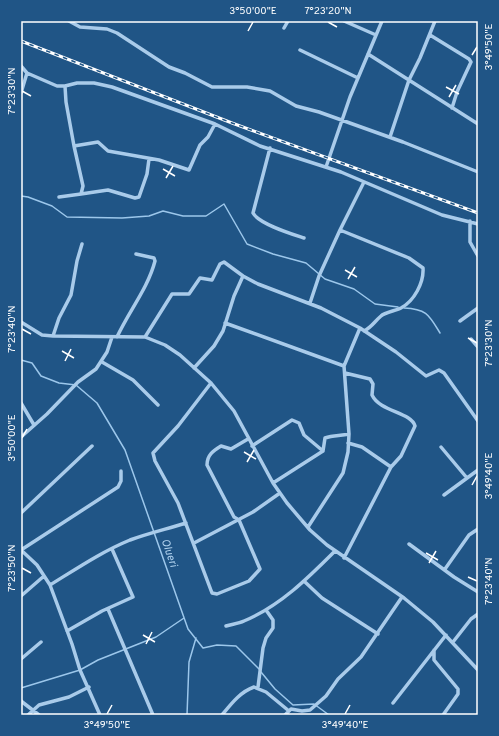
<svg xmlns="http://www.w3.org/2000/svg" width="499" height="736" viewBox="0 0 499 736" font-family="Overpass,sans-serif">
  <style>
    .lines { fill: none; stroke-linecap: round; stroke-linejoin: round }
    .stream { stroke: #9cc7eb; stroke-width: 1.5 }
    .minor { stroke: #a9cbea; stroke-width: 3.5 }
    .rail-casing { stroke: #fff; stroke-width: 3 }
    .rail { stroke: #205586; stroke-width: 1.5; stroke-dasharray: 4.5; stroke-linecap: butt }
    .ticks { fill: none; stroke: #fff; stroke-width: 1.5 }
    .labels { text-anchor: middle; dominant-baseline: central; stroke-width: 3; stroke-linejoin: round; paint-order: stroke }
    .water-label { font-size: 11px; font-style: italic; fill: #b4d5f1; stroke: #205586 }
    .neatline { fill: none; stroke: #fff; stroke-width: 1.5 }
    .ticks-label { font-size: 10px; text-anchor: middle; fill: #fff }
  </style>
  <rect width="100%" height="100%" fill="#205586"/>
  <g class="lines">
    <path class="stream" d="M21 196 28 197 52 206 67 217 122 218 149 216 163 211 183 216H206L224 204 247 244 273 254 306 263 325 279 354 289 375 304 398 307
      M404 308C427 309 429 315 440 333
      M21 360 32 363 41 376 59 383 76 385 97 403 125 450 188 629 203 648 217 645 236 646 259 669
      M261 672 275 689 293 705 314 704 329 715
      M21 688 80 670 98 660 156 637 184 618
      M187 715 189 662 196 638"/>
    <path class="minor" d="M69 21 80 27 107 29 117 33 169 67 185 73 212 87H247L270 91 296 106 319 112 403 142 478 172
      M344 21 376 35
      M284 28 288 21
      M430 35 469 59 471 62 457 92 452 108
      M300 50 358 78
      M368 54 478 124
      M21 66 27 73 57 86H65L77 83H94L112 87 215 124 260 146 341 172 442 215 478 224
      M21 93 27 73
      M390 137 409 80 420 58 435 21
      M74 146 98 142 108 151 159 160 189 170 200 145 208 137 215 124
      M270 148 253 213C259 224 292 234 304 238
      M326 167 350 97 382 21
      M81 194 108 190 135 198 139 197 147 174 149 159
      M59 197 81 194 83 186 74 146 66 102 65 86
      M470 221V242L478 256
      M310 303 319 276 340 230
      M460 321 478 308
      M21 322 42 335 53 336 145 337 165 345 180 355 211 383 234 411 273 483 287 503 310 530 327 545 404 598 433 622 478 670
      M225 323 344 366
      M364 331C372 327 374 322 381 316 385 312 395 311 401 308 414 301 424 283 423 268L409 258 340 230 364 182
      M53 336 59 318 71 295 77 261 82 244
      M117 337C129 311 148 288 155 261L154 258 136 254
      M145 337 172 294H189L200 278 212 280 220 264 224 262 243 276 258 284 321 308 360 328 396 352 426 376 439 370 444 373 478 421
      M471 339 478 347
      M102 362 133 380 158 405
      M194 368 214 346 223 331 234 296 243 276
      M211 383 178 426 153 453 155 461 178 503 212 593 217 594 249 581 260 569 239 520 234 517 207 465C207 455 213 451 221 446L231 449 248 439
      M21 403 34 425
      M21 437 47 414 78 382 96 369 107 352 112 337
      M348 443 362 447 391 467
      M252 446 292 420 299 423 304 435 323 451
      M441 447 467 478
      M273 483 323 451 325 438C333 435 340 436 349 434
      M444 495 478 470
      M21 513 92 446
      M308 527 343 473 348 452 349 434 344 366 360 328
      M194 543 253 512 280 493
      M409 544 454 577 478 592
      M21 550 37 565 50 585 72 644 80 670 100 715
      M21 550 118 487 121 481V471
      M344 558 391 467 401 456 415 426C411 412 380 412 372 395L373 384 370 379 345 373
      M445 569 469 535 478 529
      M305 582 322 598 378 634
      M50 585C76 569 101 552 130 540 149 533 167 529 186 523
      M21 596 44 576
      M108 609 153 715
      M226 626C232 624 238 624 244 621 280 606 308 578 335 551
      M67 631 102 611 133 597 112 549
      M453 642 471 619 478 614
      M434 650V660L458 689V694L443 715
      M21 659 41 642
      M258 687 263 648 266 638 273 628V620L266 610
      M21 701 39 715
      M393 703 446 635
      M28 715 39 705 69 697 89 687
      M222 715C231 704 240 692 254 687L266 692 289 711
      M285 715 291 709 302 711 310 710 326 696 338 679 361 657 402 597"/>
    <g class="rail-casing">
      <path id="rail" d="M21 41 232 123 478 213"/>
    </g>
    <use href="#rail" class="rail"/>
  </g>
  <path class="ticks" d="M328 22 337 27M248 31 253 22M472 55 477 47M446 87 459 94M22 91 31 96M449 97 456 85M163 169 175 176M166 178 173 166M345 270 357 277M348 279 355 267M22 329 31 334M468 338 477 343M62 351 74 358M65 361 71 349M22 438 27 429M244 452 256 459M247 462 254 450M472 485 477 476M426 553 438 560M429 563 436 551M22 568 31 573M468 577 477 581M143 635 155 642M146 644 152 632M107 714 112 705M345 714 350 705"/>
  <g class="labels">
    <g class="water-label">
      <text transform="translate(169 553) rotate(71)">Olueri</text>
    </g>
  </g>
  <rect width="499" height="736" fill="none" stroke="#205586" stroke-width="44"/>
  <rect x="22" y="22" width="455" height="692" class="neatline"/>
  <g class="ticks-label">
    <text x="253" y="14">3°50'00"E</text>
    <text x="328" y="14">7°23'20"N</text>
    <text transform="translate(488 47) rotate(-90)" y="4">3°49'50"E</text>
    <text transform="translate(11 91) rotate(-90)" y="4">7°23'30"N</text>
    <text transform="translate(11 329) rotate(-90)" y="4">7°23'40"N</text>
    <text transform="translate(488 343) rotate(-90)" y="4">7°23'30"N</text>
    <text transform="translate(11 438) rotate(-90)" y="4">3°50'00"E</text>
    <text transform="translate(488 476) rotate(-90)" y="4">3°49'40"E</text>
    <text transform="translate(11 568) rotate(-90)" y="4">7°23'50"N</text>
    <text transform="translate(488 581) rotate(-90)" y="4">7°23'40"N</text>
    <text x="107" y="728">3°49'50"E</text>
    <text x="345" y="728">3°49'40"E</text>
  </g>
</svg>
